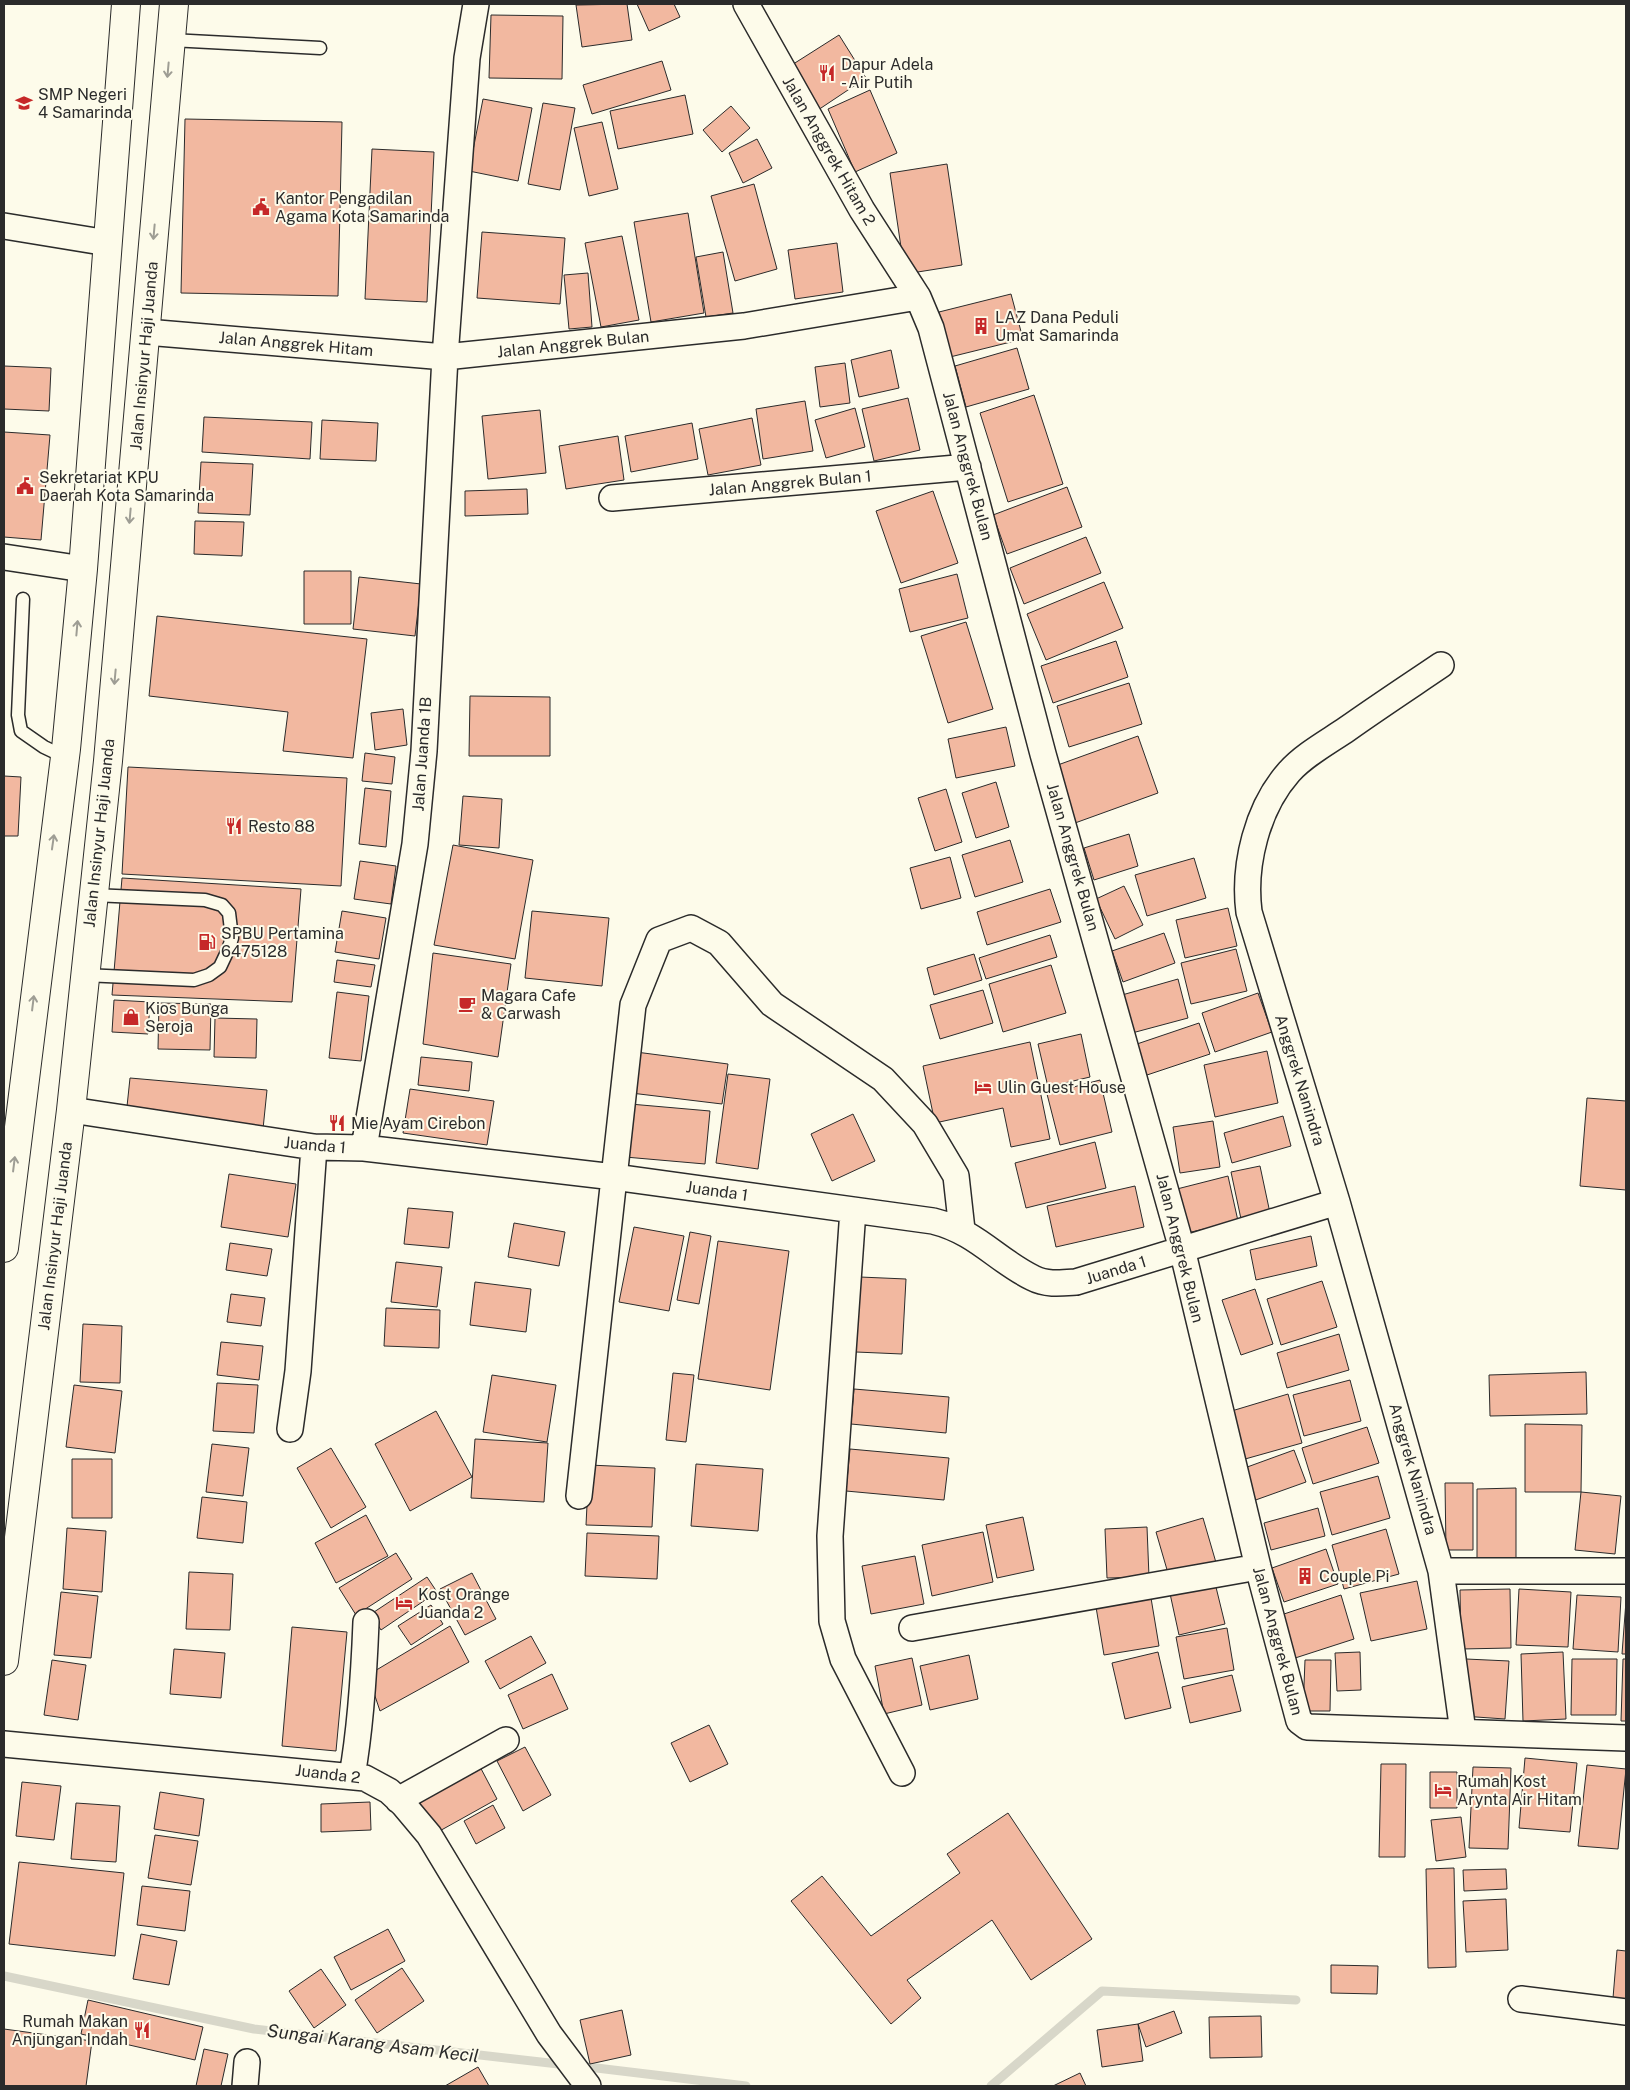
<svg xmlns="http://www.w3.org/2000/svg" width="1630" height="2090" viewBox="0 0 1630 2090" font-family="'Public Sans',sans-serif">
  <style>
    .lines { fill: none; stroke-linecap: round; stroke-linejoin: round }
    .stream { stroke: #d8d7c9; stroke-width: 9 }
    .building { fill: #f2b8a0; stroke: #2b2b2b }
    .service-casing { stroke: #2b2b2b; stroke-width: 15 }
    .minor-casing { stroke: #2b2b2b; stroke-width: 28 }
    .trunk-casing { stroke: #2b2b2b; stroke-width: 30 }
    .service { stroke: #fdfbea; stroke-width: 12 }
    .minor { stroke: #fdfbea; stroke-width: 25 }
    .trunk { stroke: #fdfbea; stroke-width: 28 }
    .oneway { stroke: #9e9d94 }
    .labels { text-anchor: middle; dominant-baseline: central; stroke-width: 4; stroke-linejoin: round; paint-order: stroke }
    .poi-label { font-size: 16px; fill: #2b2b2b; stroke: #fdfbea; text-anchor: start }
    .street-label { font-size: 16px; fill: #2b2b2b; stroke: #fdfbea }
    .water-label { font-size: 18px; font-style: italic; fill: #2b2b2b; stroke: #fdfbea }
  </style>
  <rect width="100%" height="100%" fill="#fdfbea"/>
  <g class="lines">
    <path class="stream" d="M4 1976 254 2029 567 2065
      M580 2066 746 2086
      M991 2086 1102 1991 1296 2000"/>
  </g>
  <path class="building" d="M627 4 632 40 582 47 576 5Z
    M637 4H674L680 17 649 31Z
    M491 15 563 16 562 79 489 78Z
    M839 35 866 78 815 112 787 68Z
    M662 61 671 90 592 114 583 85Z
    M870 90 897 153 855 172 828 109Z
    M685 95 693 134 618 149 610 111Z
    M483 99 532 108 518 181 469 171Z
    M543 103 575 108 560 190 528 184Z
    M731 106 750 128 722 152 703 130Z
    M185 119 342 122 338 296 181 293Z
    M602 122 618 189 589 196 574 128Z
    M757 139 772 168 743 183 729 153Z
    M372 149 434 152 427 302 365 299Z
    M947 164 962 265 905 274 890 173Z
    M754 184 777 269 735 281 711 196Z
    M688 213 704 313 651 322 634 222Z
    M482 232 565 238 560 304 477 298Z
    M622 236 639 320 601 327 585 243Z
    M837 243 843 292 795 299 788 250Z
    M723 252 733 313 706 317 696 257Z
    M588 273 592 327 569 329 564 275Z
    M1011 294 1023 339 950 357 939 312Z
    M1017 348 1029 389 966 407 955 366Z
    M891 350 899 388 859 397 851 360Z
    M845 363 850 403 820 407 815 367Z
    M4 366 51 368 49 411 4 409Z
    M1034 395 1063 484 1008 502 980 413Z
    M908 398 920 450 874 461 862 409Z
    M805 401 813 451 763 459 756 409Z
    M855 408 865 447 826 458 815 420Z
    M540 410 546 473 488 479 482 416Z
    M204 417 312 422 310 459 202 452Z
    M752 418 761 465 708 475 699 429Z
    M322 420 378 423 376 461 320 459Z
    M692 423 698 459 631 472 625 436Z
    M4 432 50 435 41 540 4 537Z
    M618 436 624 480 566 489 559 446Z
    M201 462 253 464 250 515 198 513Z
    M1067 487 1082 527 1007 554 993 515Z
    M527 489 528 514 465 516V491Z
    M933 491 958 563 901 583 876 511Z
    M195 521 244 522 242 556 194 554Z
    M1086 537 1101 573 1024 604 1010 568Z
    M304 571H351V624H304Z
    M957 574 968 618 910 632 899 589Z
    M359 577 421 584 415 636 353 629Z
    M1104 582 1123 628 1046 660 1027 614Z
    M157 616 367 639 353 758 283 751 288 712 149 696Z
    M966 622 993 709 948 723 921 636Z
    M1116 641 1128 677 1053 703 1041 666Z
    M1129 683 1142 724 1069 747 1057 706Z
    M470 696 550 697V756H469Z
    M403 709 407 745 375 750 371 713Z
    M1006 727 1015 766 956 778 948 739Z
    M1138 736 1158 793 1075 823 1055 766Z
    M365 753 395 757 392 784 362 781Z
    M128 767 347 778 341 886 122 874Z
    M4 776 21 777 18 836H4Z
    M996 782 1009 827 976 838 962 793Z
    M365 788 391 791 386 847 359 844Z
    M946 789 962 842 935 851 918 798Z
    M463 796 502 799 499 848 459 845Z
    M1129 834 1138 866 1094 880 1084 848Z
    M1010 840 1023 882 975 897 962 855Z
    M453 845 533 860 515 959 434 945Z
    M950 857 961 898 921 909 910 868Z
    M1194 858 1206 898 1147 916 1135 875Z
    M360 861 396 866 391 904 354 899Z
    M122 878 301 889 292 1002 112 995Z
    M1124 886 1143 925 1115 939 1096 899Z
    M1050 889 1061 922 987 945 977 912Z
    M1228 908 1237 946 1185 958 1176 920Z
    M342 911 386 918 379 959 335 952Z
    M532 911 609 918 602 986 525 978Z
    M1164 933 1175 963 1123 982 1112 951Z
    M1050 935 1057 957 986 979 979 958Z
    M1236 949 1247 991 1191 1004 1181 963Z
    M433 953 511 964 498 1057 423 1044Z
    M974 954 982 980 934 995 927 968Z
    M337 960 375 965 371 987 334 982Z
    M1051 965 1066 1013 1003 1032 989 984Z
    M1178 979 1188 1018 1132 1033 1122 995Z
    M983 990 993 1023 940 1039 930 1005Z
    M337 992 369 996 361 1061 329 1058Z
    M1258 993 1272 1032 1215 1052 1202 1013Z
    M114 1000 150 1002 148 1034 112 1032Z
    M159 1003 211 1004 210 1050 158 1049Z
    M215 1018 257 1019 256 1058 214 1057Z
    M1199 1023 1210 1054 1144 1076 1134 1045Z
    M1081 1034 1090 1077 1048 1087 1038 1044Z
    M1030 1042 1050 1139 1011 1147 1003 1108 935 1123 923 1066Z
    M1267 1051 1278 1103 1215 1117 1204 1065Z
    M636 1052 728 1064 722 1104 631 1093Z
    M421 1057 472 1062 469 1091 418 1085Z
    M728 1074 770 1079 758 1169 716 1163Z
    M130 1078 267 1090 263 1129 126 1116Z
    M1100 1080 1112 1132 1060 1145 1047 1094Z
    M410 1089 494 1101 487 1145 403 1133Z
    M1587 1098 1626 1101V1190L1580 1186Z
    M630 1104 710 1111 705 1164 625 1157Z
    M853 1114 875 1161 832 1181 811 1134Z
    M1283 1116 1291 1146 1232 1163 1224 1133Z
    M1213 1121 1220 1167 1180 1173 1173 1127Z
    M1095 1142 1106 1188 1026 1208 1015 1163Z
    M1260 1166 1270 1213 1241 1219 1231 1172Z
    M229 1174 296 1184 288 1237 221 1227Z
    M1228 1176 1238 1221 1183 1234 1173 1190Z
    M1135 1186 1144 1227 1056 1247 1047 1206Z
    M408 1208 453 1212 449 1248 404 1244Z
    M514 1223 565 1232 559 1266 508 1257Z
    M634 1227 684 1236 669 1311 619 1302Z
    M690 1232 711 1236 699 1304 677 1300Z
    M1311 1236 1317 1266 1256 1280 1250 1250Z
    M718 1241 789 1251 770 1390 698 1379Z
    M230 1243 272 1249 267 1276 226 1270Z
    M396 1262 442 1267 437 1307 391 1302Z
    M860 1277 906 1279 902 1354 856 1352Z
    M1322 1281 1337 1327 1281 1345 1267 1299Z
    M475 1282 531 1289 526 1332 470 1325Z
    M1255 1289 1273 1344 1241 1355 1222 1300Z
    M231 1294 265 1298 261 1326 227 1322Z
    M386 1308 440 1310 439 1348 384 1346Z
    M83 1324 122 1326 120 1383 80 1382Z
    M1339 1334 1349 1370 1287 1388 1277 1353Z
    M221 1342 263 1346 259 1380 217 1375Z
    M1586 1372 1587 1414 1490 1416 1489 1375Z
    M673 1373 694 1375 686 1442 666 1440Z
    M492 1375 556 1385 547 1442 483 1432Z
    M1350 1380 1361 1421 1304 1436 1293 1395Z
    M217 1383 258 1385 254 1433 213 1431Z
    M74 1385 122 1391 115 1453 66 1447Z
    M854 1389 949 1397 946 1433 851 1424Z
    M1288 1394 1302 1443 1238 1461 1225 1413Z
    M436 1411 472 1477 410 1511 375 1444Z
    M1525 1424 1582 1425 1581 1492H1525Z
    M1367 1427 1379 1463 1313 1484 1302 1448Z
    M475 1439 548 1443 544 1502 471 1498Z
    M212 1444 249 1448 243 1496 206 1492Z
    M331 1448 366 1507 331 1528 297 1468Z
    M850 1449 949 1458 944 1500 846 1491Z
    M1294 1450 1306 1482 1250 1502 1239 1470Z
    M72 1459H112V1518H72Z
    M696 1464 763 1469 758 1531 691 1526Z
    M589 1465 655 1468 652 1527 586 1525Z
    M1378 1476 1390 1518 1332 1535 1320 1492Z
    M1445 1483H1473V1550H1446Z
    M1516 1488V1560H1477V1489Z
    M1581 1492 1621 1496 1615 1554 1575 1550Z
    M202 1497 247 1502 243 1543 197 1538Z
    M1318 1508 1325 1536 1271 1550 1264 1523Z
    M366 1515 388 1556 336 1583 315 1543Z
    M1023 1517 1034 1570 997 1578 986 1525Z
    M1203 1518 1217 1566 1170 1580 1156 1532Z
    M1147 1527 1149 1577 1107 1578 1105 1529Z
    M67 1528 106 1531 102 1592 63 1589Z
    M1386 1529 1399 1574 1344 1589 1332 1545Z
    M983 1532 993 1582 932 1596 922 1545Z
    M587 1533 659 1536 657 1579 585 1576Z
    M1326 1549 1338 1584 1284 1602 1272 1568Z
    M396 1553 412 1579 356 1615 339 1588Z
    M915 1556 924 1604 871 1614 862 1566Z
    M189 1572 233 1574 230 1630 186 1629Z
    M472 1573 496 1619 465 1635 440 1589Z
    M427 1577 437 1592 381 1630 371 1614Z
    M1214 1579 1225 1624 1179 1635 1169 1589Z
    M1417 1581 1427 1629 1371 1641 1360 1593Z
    M1510 1589 1511 1648 1461 1649 1460 1590Z
    M1519 1589 1571 1592 1568 1647 1516 1645Z
    M61 1592 98 1596 91 1658 54 1655Z
    M1341 1595 1354 1639 1289 1660 1275 1617Z
    M1577 1595 1621 1597 1618 1652 1573 1649Z
    M1151 1598 1159 1646 1104 1655 1096 1607Z
    M1626 1601V1654H1622Z
    M431 1605 443 1624 411 1645 398 1626Z
    M450 1626 469 1662 380 1711 368 1675Z
    M292 1627 347 1632 336 1751 282 1746Z
    M1227 1628 1234 1670 1184 1679 1176 1637Z
    M531 1636 546 1663 500 1689 485 1661Z
    M174 1649 225 1653 221 1698 170 1694Z
    M1158 1652 1171 1708 1125 1719 1112 1663Z
    M1360 1652 1361 1690 1337 1691 1335 1653Z
    M1563 1652 1566 1719 1523 1721 1521 1654Z
    M969 1655 978 1699 930 1710 920 1666Z
    M912 1658 922 1705 884 1714 875 1666Z
    M1466 1659 1509 1661 1505 1719 1462 1716Z
    M1572 1659H1617L1616 1715H1571Z
    M1623 1659H1626V1721H1621Z
    M52 1660 86 1665 78 1720 44 1715Z
    M1305 1660H1331L1330 1711H1303Z
    M552 1674 568 1709 523 1729 508 1695Z
    M1232 1675 1241 1711 1190 1723 1182 1687Z
    M709 1725 728 1764 690 1782 671 1743Z
    M525 1747 551 1795 523 1811 497 1761Z
    M1525 1758 1577 1763 1570 1832 1519 1828Z
    M477 1761 497 1799 436 1833 415 1794Z
    M1381 1764H1406L1405 1857H1379Z
    M1587 1765 1626 1769 1618 1849 1578 1846Z
    M1473 1767 1511 1768 1508 1849 1469 1848Z
    M1430 1772H1457V1808H1430Z
    M22 1782 61 1786 54 1840 16 1836Z
    M160 1792 204 1799 199 1836 154 1829Z
    M370 1802 371 1830 321 1832V1804Z
    M76 1803 120 1806 116 1862 71 1859Z
    M493 1805 505 1828 476 1844 464 1821Z
    M1008 1813 1092 1939 1031 1980 992 1920 907 1980 921 1998 891 2024 791 1901 822 1876 871 1936 960 1873 947 1854Z
    M1461 1817 1466 1857 1436 1861 1431 1820Z
    M155 1835 198 1841 191 1885 148 1878Z
    M19 1862 124 1873 115 1956 9 1944Z
    M1454 1868 1456 1967 1428 1968 1426 1869Z
    M1506 1869 1507 1889 1464 1891 1463 1870Z
    M142 1886 190 1891 185 1931 137 1925Z
    M1506 1899 1508 1950 1466 1952 1463 1901Z
    M388 1929 405 1961 351 1990 334 1957Z
    M141 1934 177 1941 169 1985 133 1979Z
    M1617 1950 1626 1951V1999L1613 1998Z
    M1331 1965 1378 1966 1377 1994 1331 1993Z
    M402 1968 424 2001 377 2033 355 2000Z
    M321 1969 346 2005 314 2028 289 1991Z
    M88 2000 203 2027 195 2060 81 2034Z
    M622 2010 631 2055 590 2064 580 2020Z
    M1174 2011 1182 2033 1146 2047 1138 2024Z
    M1261 2016 1262 2057 1210 2058 1209 2017Z
    M1138 2024 1143 2061 1102 2067 1097 2030Z
    M4 2029 92 2041 86 2086H4Z
    M204 2049 228 2054 221 2086H196Z
    M478 2067 489 2086H445Z
    M1080 2073 1086 2086H1053Z"/>
  <g class="lines">
    <g class="service-casing">
      <path id="service" d="M171 40 320 48
        M23 599 18 715 21 731 44 747 65 757
        M84 975 194 980 209 975 220 967 228 950 232 938 229 913 222 905 205 900 93 895"/>
    </g>
    <g class="minor-casing">
      <path id="minor" d="M746 4 862 210 918 297
        M4 226 108 243
        M146 332 445 357 744 326 918 297 931 328 1043 754 1182 1249 1258 1567 1299 1721 1307 1727 1626 1738
        M612 498 968 467
        M4 557 83 569
        M1441 665C1410 686 1378 707 1347 729 1328 742 1304 755 1289 772 1257 808 1243 865 1249 912L1337 1202 1441 1571 1463 1732
        M71 1110 314 1147 364 1148 614 1177 933 1221C977 1232 996 1260 1033 1278 1046 1285 1062 1283 1076 1282L1337 1202
        M364 1148 415 844 424 751 445 357 467 58 476 4
        M853 1210 830 1536 832 1621 843 1659 902 1773
        M290 1429 298 1371 314 1147
        M579 1496 633 1005 659 940 691 928 719 943 772 1004 883 1079 925 1124 956 1176 962 1230
        M1441 1571H1626
        M912 1628 1258 1567
        M4 1744 365 1778 389 1791 403 1804 429 1835 549 2034 588 2086
        M352 1776C361 1725 364 1674 366 1622
        M398 1800 506 1740
        M1521 1999 1626 2012
        M245 2086 247 2062"/>
    </g>
    <g class="trunk-casing">
      <path id="trunk" d="M4 1248 66 749 83 569 126 4
        M4 1661 71 1110 108 761 174 4"/>
    </g>
    <use href="#service" class="service"/>
    <use href="#minor" class="minor"/>
    <use href="#trunk" class="trunk"/>
  </g>
  <defs><path id="oneway-shaft" d="M-6 0H5M1.5-3L5.5 0L1.5 3" fill="none" stroke-width="1.6" stroke-linecap="round" stroke-linejoin="round" transform="scale(1.25)"/></defs>
  <g class="oneway">
    <use href="#oneway-shaft" transform="translate(168 70) rotate(95)"/>
    <use href="#oneway-shaft" transform="translate(154 232) rotate(95)"/>
    <use href="#oneway-shaft" transform="translate(130 516) rotate(95)"/>
    <use href="#oneway-shaft" transform="translate(77 628) rotate(-85)"/>
    <use href="#oneway-shaft" transform="translate(115 677) rotate(95)"/>
    <use href="#oneway-shaft" transform="translate(53 842) rotate(-82)"/>
    <use href="#oneway-shaft" transform="translate(33 1003) rotate(-83)"/>
    <use href="#oneway-shaft" transform="translate(14 1164) rotate(-83)"/>
  </g>
  <defs>
    <g id="restaurant-bare" transform="scale(1.35)"><path d="M-5-6h1v4h1v-4h1v4h1v-4h1v5L-1.5 .5V6h-2V.5L-5-1ZM5-6V6H3V1.5H1.5Q1.5-4 5-6Z" fill="#c62828" stroke="#fdfbea" stroke-width="2.5" paint-order="stroke"/></g>
    <g id="school-bare" transform="scale(1.35)"><path d="M0-5L7-2L0 1L-7-2ZM-4 1L0 2.5L4 1V4Q0 6-4 4Z" fill="#c62828" stroke="#fdfbea" stroke-width="2.5" paint-order="stroke"/></g>
    <g id="civic-bare" transform="scale(1.35)"><path d="M-.6-6.5H3V-4.5H.6V-3L4-1V1h2V6H-6V1h2V-1L-.6-3ZM-1.2 2.5V6h2.4V2.5Z" fill="#c62828" stroke="#fdfbea" stroke-width="2.5" paint-order="stroke"/></g>
    <g id="building-bare" transform="scale(1.35)"><path d="M-4-6H4V6H1V3H-1V6H-4ZM-2.5-4.3h1.7v1.8h-1.7ZM.8-4.3h1.7v1.8H.8ZM-2.5-1h1.7V.8h-1.7ZM.8-1h1.7V.8H.8Z" fill="#c62828" stroke="#fdfbea" stroke-width="2.5" paint-order="stroke"/></g>
    <g id="fuel-bare" transform="scale(1.35)"><path d="M-5.5-6h7V0h2V4h1.3V-2.5L3-4.5l.8-.8L6-3V5H2.5V1h-1V6h-7ZM-4.2-4.7v3.2H.2V-4.7Z" fill="#c62828" stroke="#fdfbea" stroke-width="2.5" paint-order="stroke"/></g>
    <g id="cafe-bare" transform="scale(1.35)"><path d="M-5.5-4.5H6V0H3Q3 3.5 0 3.5H-2.5Q-5.5 3.5-5.5 0ZM3-3.2v2h1.7v-2ZM-6 4.5H4V6H-6Z" fill="#c62828" stroke="#fdfbea" stroke-width="2.5" paint-order="stroke"/></g>
    <g id="shop-bare" transform="scale(1.35)"><path d="M-5-2.5h2.3a2.7 3.5 0 0 1 5.4 0H5L5.5 6h-11ZM-1.5-2.5h3a1.5 2.3 0 0 0-3 0Z" fill="#c62828" stroke="#fdfbea" stroke-width="2.5" paint-order="stroke"/></g>
    <g id="hotel-bare" transform="scale(1.35)"><path d="M-6-4.5h1.5V1H6V5H4.5V3h-9V5H-6ZM-4 0a1.8 1.8 0 1 1 3.6 0ZM.5 0V-2.5h3Q6-2.5 6 0Z" fill="#c62828" stroke="#fdfbea" stroke-width="2.5" paint-order="stroke"/></g>
  </defs>
  <g fill-rule="evenodd">
    <use href="#restaurant-bare" x="827" y="73"/>
    <use href="#school-bare" x="24" y="103"/>
    <use href="#civic-bare" x="261" y="207"/>
    <use href="#building-bare" x="981" y="326"/>
    <use href="#civic-bare" x="25" y="486"/>
    <use href="#restaurant-bare" x="234" y="826"/>
    <use href="#fuel-bare" x="207" y="942"/>
    <use href="#cafe-bare" x="467" y="1004"/>
    <use href="#shop-bare" x="131" y="1017"/>
    <use href="#hotel-bare" x="983" y="1087"/>
    <use href="#restaurant-bare" x="337" y="1123"/>
    <use href="#building-bare" x="1305" y="1576"/>
    <use href="#hotel-bare" x="404" y="1603"/>
    <use href="#hotel-bare" x="1443" y="1790"/>
    <use href="#restaurant-bare" x="142" y="2030"/>
  </g>
  <g class="labels">
    <g class="poi-label">
      <text x="841" y="64">Dapur Adela<tspan x="841" dy="18">- Air Putih</tspan></text>
      <text x="38" y="94">SMP Negeri<tspan x="38" dy="18">4 Samarinda</tspan></text>
      <text x="275" y="198">Kantor Pengadilan<tspan x="275" dy="18">Agama Kota Samarinda</tspan></text>
      <text x="995" y="317">LAZ Dana Peduli<tspan x="995" dy="18">Umat Samarinda</tspan></text>
      <text x="39" y="477">Sekretariat KPU<tspan x="39" dy="18">Daerah Kota Samarinda</tspan></text>
      <text x="248" y="826">Resto 88</text>
      <text x="221" y="933">SPBU Pertamina<tspan x="221" dy="18">6475128</tspan></text>
      <text x="481" y="995">Magara Cafe<tspan x="481" dy="18">&amp; Carwash</tspan></text>
      <text x="145" y="1008">Kios Bunga<tspan x="145" dy="18">Seroja</tspan></text>
      <text x="997" y="1087">Ulin Guest House</text>
      <text x="351" y="1123">Mie Ayam Cirebon</text>
      <text x="1319" y="1576">Couple Pi</text>
      <text x="418" y="1594">Kost Orange<tspan x="418" dy="18">Juanda 2</tspan></text>
      <text x="1457" y="1781">Rumah Kost<tspan x="1457" dy="18">Arynta Air Hitam</tspan></text>
      <text x="128" y="2021" text-anchor="end">Rumah Makan<tspan x="128" dy="18">Anjungan Indah</tspan></text>
    </g>
    <g class="street-label">
      <text transform="translate(829 151) rotate(60)">Jalan Anggrek Hitam 2</text>
      <text transform="translate(296 344) rotate(5)">Jalan Anggrek Hitam</text>
      <text transform="translate(573 344) rotate(-6)">Jalan Anggrek Bulan</text>
      <text transform="translate(144 356) rotate(-85)">Jalan Insinyur Haji Juanda</text>
      <text transform="translate(968 466) rotate(75)">Jalan Anggrek Bulan</text>
      <text transform="translate(790 483) rotate(-5)">Jalan Anggrek Bulan 1</text>
      <text transform="translate(422 754) rotate(-86)">Jalan Juanda 1B</text>
      <text transform="translate(99 833) rotate(-84)">Jalan Insinyur Haji Juanda</text>
      <text transform="translate(1073 857) rotate(74)">Jalan Anggrek Bulan</text>
      <text transform="translate(1300 1080) rotate(73)">Anggrek Nanindra</text>
      <text transform="translate(315 1145) rotate(5)">Juanda 1</text>
      <text transform="translate(717 1191) rotate(8)">Juanda 1</text>
      <text transform="translate(55 1236) rotate(-83)">Jalan Insinyur Haji Juanda</text>
      <text transform="translate(1180 1248) rotate(76)">Jalan Anggrek Bulan</text>
      <text transform="translate(1116 1270) rotate(-17)">Juanda 1</text>
      <text transform="translate(1413 1469) rotate(74)">Anggrek Nanindra</text>
      <text transform="translate(1278 1641) rotate(75)">Jalan Anggrek Bulan</text>
      <text transform="translate(328 1774) rotate(7)">Juanda 2</text>
    </g>
    <g class="water-label">
      <text transform="translate(373 2043) rotate(7)">Sungai Karang Asam Kecil</text>
    </g>
  </g>
  <rect width="1630" height="2090" fill="none" stroke="#2b2b2b" stroke-width="10"/>
</svg>
